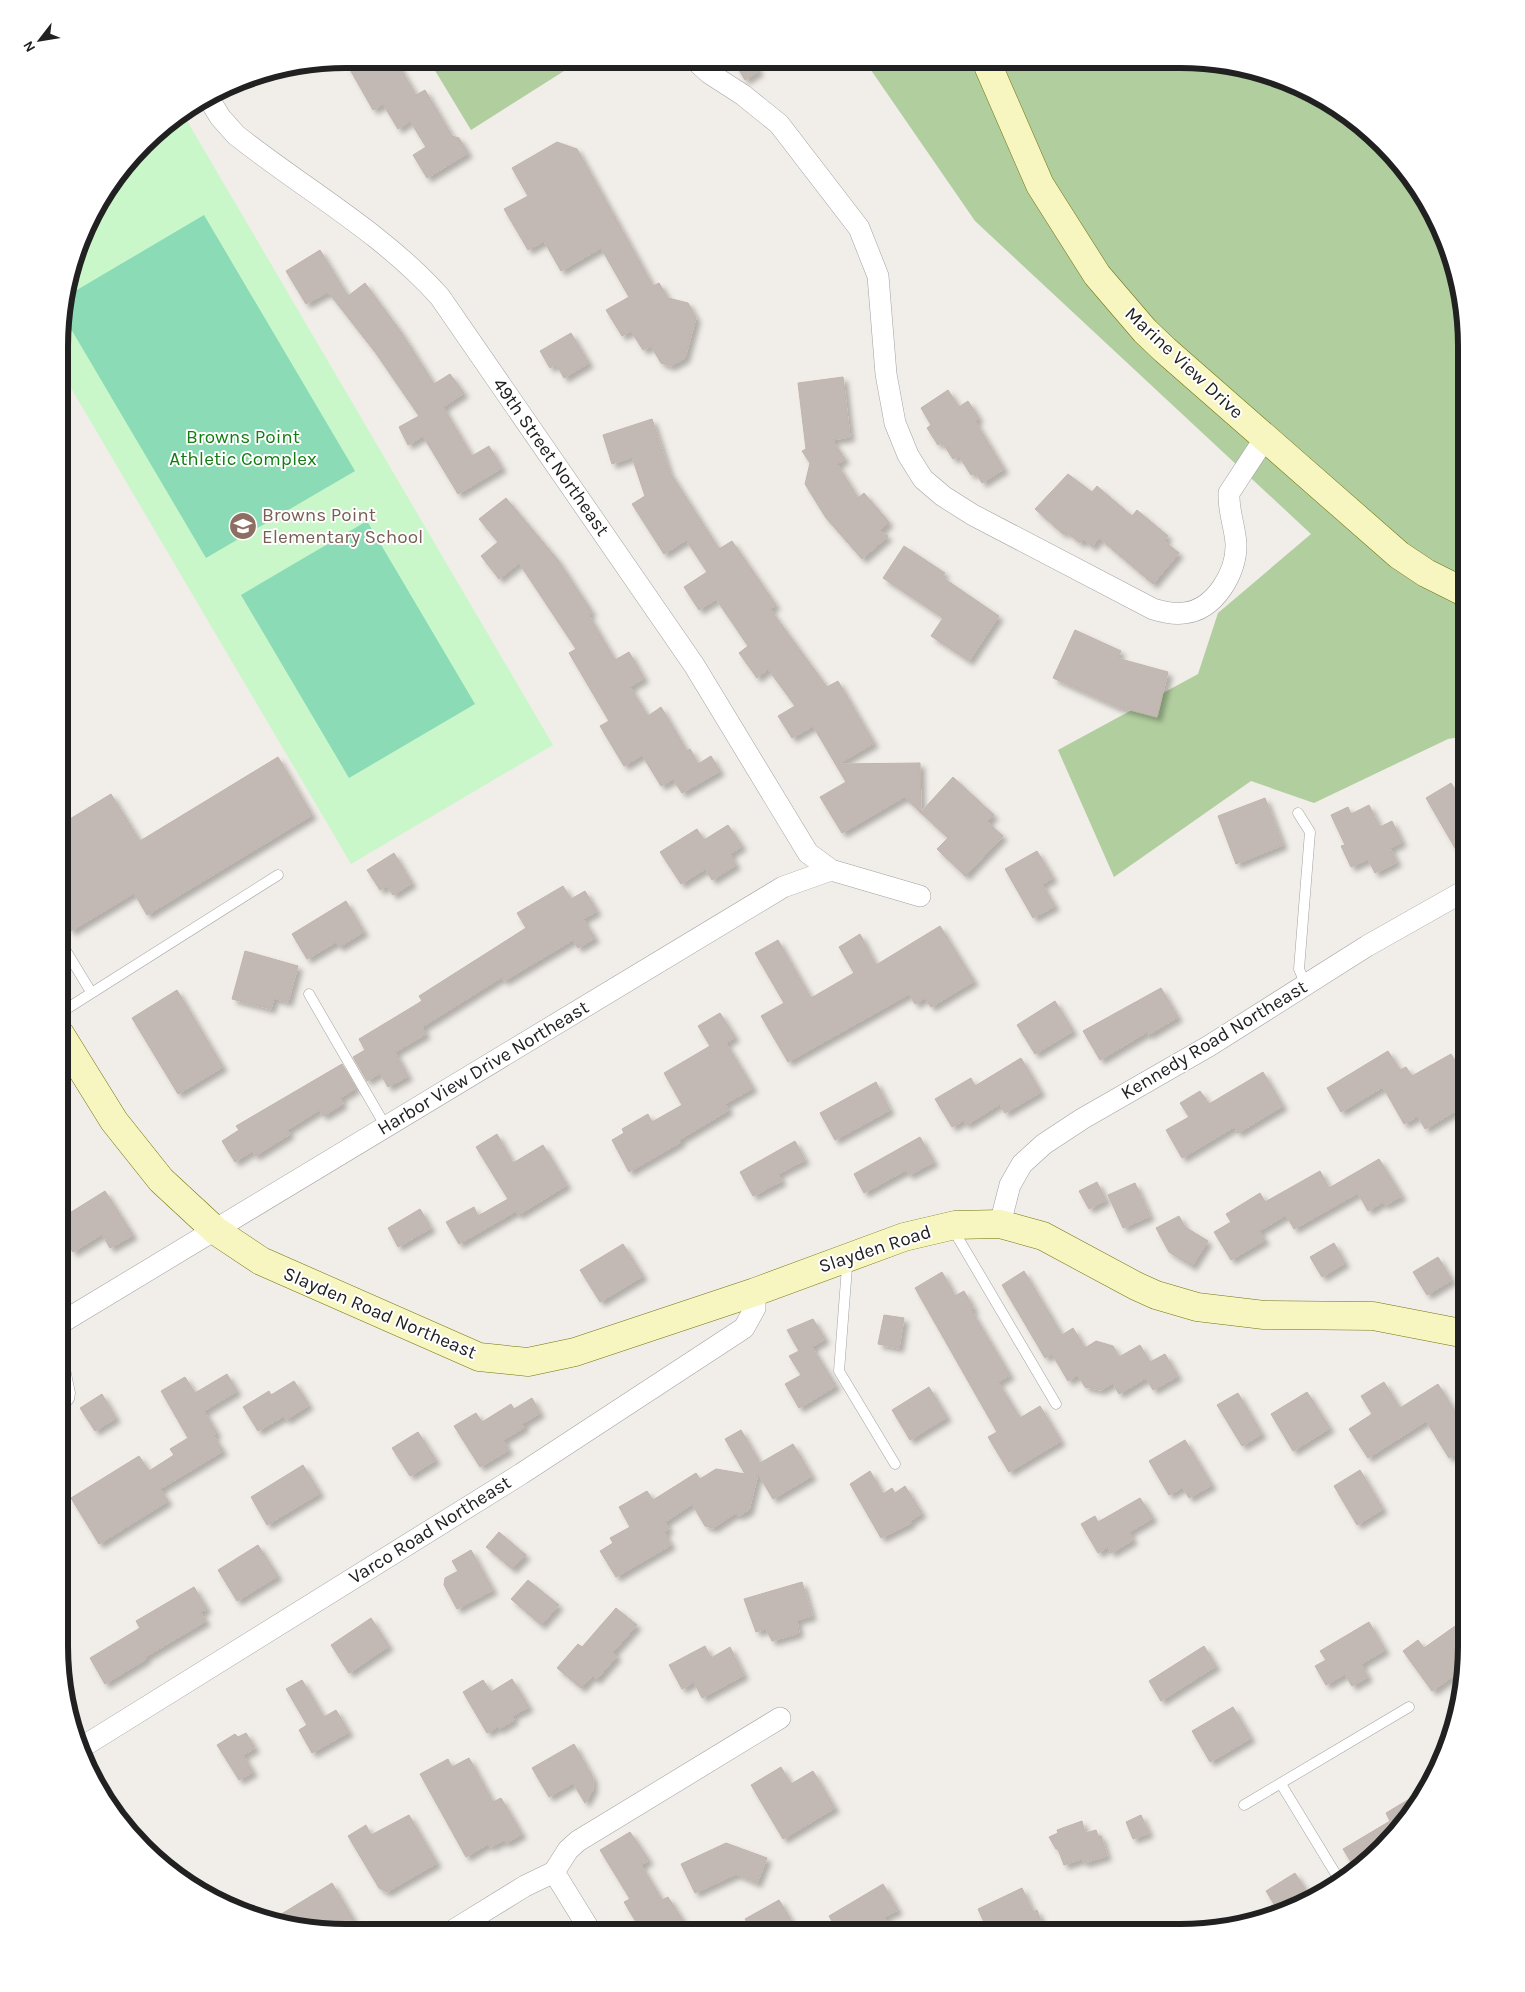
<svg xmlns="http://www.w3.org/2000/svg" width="1525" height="1992" viewBox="0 0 1525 1992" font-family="Karla,sans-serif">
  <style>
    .forest { fill: #b1ce9f }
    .park { fill: #c9f7c9 }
    .pitch { fill: #8bdbb6 }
    .building { fill: #c2b9b5; stroke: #c2b4ab; filter: url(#shadow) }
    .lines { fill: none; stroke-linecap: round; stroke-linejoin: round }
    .lane-casing { stroke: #a2a2a2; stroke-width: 11 }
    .street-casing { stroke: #a2a2a2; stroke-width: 22 }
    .secondary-casing { stroke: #72760b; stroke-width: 29 }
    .lane { stroke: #fff; stroke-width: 10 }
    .street { stroke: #fff; stroke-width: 21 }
    .secondary { stroke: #f7f5c0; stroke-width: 28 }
    .labels { text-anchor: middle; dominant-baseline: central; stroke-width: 4; stroke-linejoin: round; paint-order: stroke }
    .street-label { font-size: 19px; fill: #212121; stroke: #fff }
    .park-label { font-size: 19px; fill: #127d12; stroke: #fff }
    .education-label { font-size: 19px; fill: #785e54; stroke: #fff; text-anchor: start }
    .rim { fill: none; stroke: #212121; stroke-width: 6 }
  </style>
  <defs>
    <filter id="shadow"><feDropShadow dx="4.5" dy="4.5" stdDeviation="2.5" flood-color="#0004"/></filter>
  </defs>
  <rect width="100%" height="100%" fill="#f1ede8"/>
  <path class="forest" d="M428 59H583L471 130Z
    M864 60 1217 61 1290 81 1354 118 1395 157 1437 218 1457 272 1466 345V736L1448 739 1314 803 1251 781 1114 877 1058 750 1198 674 1218 613 1311 534 975 221Z"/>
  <path class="park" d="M183 114 553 745 351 864 61 371V308L97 202 157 130Z"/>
  <path class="pitch" d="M204 215 355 471 206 558 61 312 65 297Z
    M367 521 475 704 349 778 241 595Z"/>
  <path class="building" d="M344 59H395L416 95 425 90 452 136 459 138 468 153 427 178 413 155 426 147 410 121 398 129 383 104 373 110Z
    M733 60H752L759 71 745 80Z
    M557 142 577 149 653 286 659 283 668 298 688 303 696 318 685 358 671 366 661 363 651 346 643 350 631 331 622 336 606 310 629 297 601 248 561 271 544 241 528 250 504 209 528 196 512 168Z
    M320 250 348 296 365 283 401 332 434 384 450 374 464 393 443 407 472 456 489 446 502 468 458 494 423 436 408 445 399 427 419 416 375 352 328 292 306 304 286 271Z
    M571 333 589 363 564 378 556 364 550 368 540 351Z
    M843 377 850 437 832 440 845 459 837 464 858 498 864 493 889 522 880 531 888 536 862 559 826 518 805 484 810 463 802 451 806 449 798 383Z
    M948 390 959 407 968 401 979 418 975 421 1004 469 982 483 976 472 971 475 959 456 953 459 942 442 938 445 927 428 931 425 921 408Z
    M652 419 669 471 719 549 732 541 776 605 770 609 827 687 838 681 874 743 838 764 920 763 921 812 953 777 994 815 987 822 1003 836 965 876 937 849 948 838 904 797 842 833 820 797 846 782 813 726 792 738 778 716 795 706 768 669 757 678 739 653 748 646 716 599 699 610 684 587 707 572 686 540 664 554 632 504 645 496 632 457 612 464 603 435Z
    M1068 474 1092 492 1097 486 1132 516 1137 510 1168 536 1164 541 1179 553 1153 584 1099 538 1092 547 1084 540 1080 543 1065 531 1063 534 1035 509Z
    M506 498 558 560 592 612 588 614 615 660 629 652 644 678 630 687 648 716 661 707 687 751 690 749 698 764 711 756 720 771 682 793 673 779 661 786 642 755 624 766 600 726 609 721 569 653 576 649 519 563 499 579 481 556 498 542 479 519Z
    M904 546 945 573 942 577 999 616 969 661 931 636 943 618 883 578Z
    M1075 630 1121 651 1117 658 1168 672 1157 717 1115 706 1053 678Z
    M278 757 312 815 147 915 134 893 71 931 60 913V825L111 794 140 841Z
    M1451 783 1459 796 1466 792V841L1455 848 1426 798Z
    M1265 798 1283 845 1236 864 1218 816Z
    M1369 805 1380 827 1392 821 1402 842 1390 848 1397 862 1375 873 1368 859 1351 867 1341 846 1345 845 1331 815 1348 807 1351 814Z
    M728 825 742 846 730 854 736 865 712 880 705 869 681 884 660 852 697 829 704 840Z
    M1037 851 1053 878 1042 884 1055 906 1033 918 1005 869Z
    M394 853 412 883 393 895 387 886 380 890 367 870Z
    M563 886 571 899 585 891 597 911 583 919 595 938 578 948 573 940 504 981 502 977 422 1027 426 1034 395 1052 408 1076 388 1087 380 1073 367 1081 353 1057 365 1050 359 1039 422 1001 419 996 526 928 517 913Z
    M346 901 364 932 339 947 336 942 307 959 292 934Z
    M940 926 974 981 931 1007 925 998 915 1004 909 994 788 1062 761 1016 784 1003 755 953 778 940 811 998 854 973 839 947 860 934 876 965Z
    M245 951 298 966 288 1002 274 998 271 1009 232 999Z
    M1161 988 1178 1017 1148 1035 1147 1032 1100 1060 1083 1031Z
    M177 990 223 1067 178 1094 132 1018Z
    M1055 1001 1073 1031 1035 1054 1017 1025Z
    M720 1013 735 1037 726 1043 753 1088 725 1104 729 1110 679 1140 681 1142 629 1172 612 1140 624 1133 622 1129 648 1114 652 1122 682 1105 664 1073 710 1046 698 1026Z
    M1388 1051 1400 1070 1406 1067 1412 1076 1451 1054 1466 1079V1088L1457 1093 1464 1106 1425 1129 1418 1116 1404 1124 1383 1087 1341 1112 1327 1088Z
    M1021 1058 1041 1092 1005 1113 1000 1104 966 1125 964 1120 952 1127 935 1099 971 1078 975 1086Z
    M342 1064 356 1088 340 1098 343 1104 323 1116 319 1110 287 1130 290 1134 255 1156 252 1151 235 1162 222 1141 239 1130 236 1126Z
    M1263 1072 1283 1106 1238 1133 1234 1127 1182 1158 1166 1130 1189 1117 1180 1103 1200 1091 1209 1104Z
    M876 1082 890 1110 835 1140 820 1113Z
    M497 1134 513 1163 543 1145 567 1185 518 1215 516 1211 459 1244 446 1222 474 1207 478 1216 508 1199 476 1147Z
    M920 1137 934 1162 909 1175 906 1170 864 1193 854 1174Z
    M795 1141 805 1160 778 1174 782 1181 753 1196 740 1172Z
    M1379 1159 1402 1196 1385 1205 1383 1202 1368 1211 1358 1193 1294 1229 1286 1215 1259 1231 1265 1240 1231 1260 1214 1232 1231 1222 1226 1214 1260 1193 1265 1202 1320 1171 1329 1188Z
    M1097 1182 1106 1200 1089 1209 1079 1191Z
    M1135 1183 1150 1216 1123 1228 1108 1195Z
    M105 1191 133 1235 110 1248 102 1234 73 1252 60 1231V1219Z
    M420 1209 431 1228 398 1247 388 1228Z
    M1179 1216 1185 1227 1208 1241 1192 1266 1169 1252 1156 1228Z
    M1334 1243 1345 1263 1322 1277 1310 1257Z
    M623 1244 643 1276 600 1302 580 1270Z
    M1438 1257 1452 1280 1427 1295 1413 1272Z
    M1024 1271 1062 1335 1073 1328 1085 1348 1096 1341 1113 1346 1119 1357 1140 1345 1150 1362 1165 1354 1178 1376 1153 1390 1146 1378 1119 1394 1113 1383 1101 1390 1085 1387 1078 1375 1068 1381 1052 1354 1045 1358 1002 1285Z
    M942 1272 955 1296 964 1291 974 1309 971 1310 1010 1375 998 1382 1020 1418 1040 1406 1061 1441 1009 1472 988 1437 997 1432 915 1288Z
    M884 1315 904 1318 899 1348 878 1344Z
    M813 1319 825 1339 812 1347 836 1386 799 1408 785 1384 801 1375 789 1356 799 1351 787 1330Z
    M227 1374 237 1391 204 1411 217 1433 213 1435 223 1451 160 1489 168 1501 99 1544 71 1498 139 1456 149 1471 174 1455 170 1449 188 1438 161 1391 185 1377 195 1393Z
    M294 1381 309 1405 286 1420 284 1416 258 1431 243 1407 269 1391 271 1395Z
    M1384 1382 1400 1408 1438 1384 1466 1429V1448L1449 1458 1426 1421 1368 1458 1349 1429 1372 1414 1361 1396Z
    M929 1387 947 1417 910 1440 892 1410Z
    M1307 1392 1330 1428 1293 1451 1271 1414Z
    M1238 1393 1262 1434 1242 1446 1217 1405Z
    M102 1394 116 1418 95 1431 80 1408Z
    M532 1398 540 1413 522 1424 525 1427 503 1440 509 1450 480 1467 454 1426 476 1413 482 1422 511 1404 514 1409Z
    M741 1430 760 1463 793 1444 812 1476 773 1499 758 1474 749 1510 740 1515 734 1514 713 1528 705 1526 692 1504 665 1522 669 1529 664 1532 671 1545 616 1577 600 1551 613 1543 610 1538 630 1527 619 1507 647 1491 653 1500 696 1473 700 1479 716 1469 745 1474 725 1439Z
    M418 1432 436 1460 410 1476 392 1448Z
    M1185 1440 1212 1485 1189 1498 1183 1487 1169 1495 1149 1461Z
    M303 1465 320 1493 267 1525 251 1497Z
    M1360 1470 1383 1509 1357 1525 1334 1486Z
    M870 1471 883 1494 892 1488 895 1493 905 1486 922 1513 910 1521 911 1523 881 1538 850 1484Z
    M1140 1498 1153 1518 1129 1532 1133 1540 1111 1553 1108 1547 1098 1553 1081 1524 1095 1516 1098 1522Z
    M499 1532 526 1555 512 1569 486 1547Z
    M258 1545 278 1576 237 1601 218 1570Z
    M471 1550 493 1590 457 1609 444 1585 445 1578 458 1571 452 1561Z
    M528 1580 559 1605 541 1625 511 1599Z
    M802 1582 812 1616 797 1620 799 1633 772 1641 766 1629 756 1632 744 1599Z
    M194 1587 207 1609 200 1612 206 1621 145 1657 146 1659 105 1684 90 1658 140 1628 136 1621Z
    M616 1608 637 1625 613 1652 617 1656 596 1680 592 1676 581 1688 557 1668 578 1644 582 1647Z
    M371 1618 389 1646 349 1673 331 1645Z
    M1369 1622 1385 1650 1361 1664 1368 1677 1352 1686 1345 1674 1326 1685 1315 1666 1326 1660 1320 1651Z
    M1458 1624 1466 1634 1465 1668 1432 1691 1403 1651 1418 1640 1424 1648Z
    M705 1646 711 1658 730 1647 744 1675 702 1698 694 1682 682 1689 669 1665Z
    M1204 1646 1216 1666 1161 1701 1149 1681Z
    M512 1679 529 1707 512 1716 514 1720 499 1729 497 1727 487 1733 463 1692 483 1680 491 1692Z
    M302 1680 324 1717 336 1710 349 1732 312 1753 299 1730 307 1725 286 1689Z
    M1233 1707 1251 1738 1210 1762 1192 1731Z
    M246 1733 255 1748 243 1755 253 1772 239 1780 217 1745 235 1734 238 1737Z
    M574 1744 593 1778V1789L585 1803 573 1783 549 1797 532 1768Z
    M469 1758 493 1802 501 1798 522 1834 506 1843 504 1840 490 1847 488 1844 466 1857 420 1774 448 1759 452 1767Z
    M781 1767 791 1784 813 1771 835 1808 783 1839 751 1785Z
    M1426 1789 1418 1806 1369 1862 1356 1870 1343 1849 1390 1821 1386 1813Z
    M409 1815 437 1863 387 1892 379 1888 348 1836 366 1825 371 1835Z
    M1141 1815 1149 1833 1133 1839 1126 1822Z
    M1082 1821 1085 1833 1096 1830 1098 1836H1101L1107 1856 1084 1863 1082 1859 1064 1865 1058 1849H1056L1049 1837 1058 1833 1057 1830Z
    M630 1832 649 1860 641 1865 662 1900 668 1897 686 1925 675 1932H642L624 1902 630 1899 600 1850Z
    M726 1843 767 1858 757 1883 736 1874 695 1893 681 1864Z
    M1295 1873 1312 1900 1280 1914 1266 1891Z
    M332 1883 354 1920 336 1931H308L270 1921Z
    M883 1884 898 1910 884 1917 888 1925 876 1932H838L829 1916Z
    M1022 1888 1033 1912 1037 1910 1045 1933H989L978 1909Z
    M779 1900 798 1932H752L745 1919Z"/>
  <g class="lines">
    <g class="lane-casing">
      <path id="lane" d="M1298 813 1310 832 1299 969 1306 985
        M60 941 91 992
        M309 994 386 1127
        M60 1013 278 875
        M956 1226 958 1238 974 1265 1056 1404
        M845 1262 847 1267 839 1371 895 1464
        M59 1410 69 1399 70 1393 59 1340
        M1453 1710 1456 1714
        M1281 1784 1340 1881
        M1244 1805 1409 1707
        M922 1933H924"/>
    </g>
    <g class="street-casing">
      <path id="street" d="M697 62 709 73 743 95 779 124 859 228 878 276 886 374 895 423 908 455 923 479 943 496 973 515 1153 609C1163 612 1174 615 1184 613 1215 610 1237 572 1236 544 1235 526 1228 511 1229 493L1265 438
        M209 99 220 117 236 135C304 189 382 232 440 297L694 665 808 853 831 870
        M1000 1224 1010 1185 1022 1164 1044 1144 1082 1119 1209 1046 1367 946 1466 890
        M59 1324 783 887 831 870 920 896
        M79 1749 521 1474 744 1328 755 1308V1292
        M554 1872 591 1932
        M452 1931 525 1886 554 1872 568 1850 578 1841 780 1718"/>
    </g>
    <g class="secondary-casing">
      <path id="secondary" d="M986 61 1040 185 1097 275 1145 331 1165 350 1399 555 1426 573 1466 593
        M60 1034 114 1121 161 1180 216 1231 261 1261 479 1357 528 1362 575 1352 755 1292 904 1237 955 1225 1000 1224 1043 1236 1136 1286 1156 1295 1197 1307 1264 1315 1373 1316 1466 1334"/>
    </g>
    <use href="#lane" class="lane"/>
    <use href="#street" class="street"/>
    <use href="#secondary" class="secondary"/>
  </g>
  <defs>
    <g id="school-disc" transform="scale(1.4375)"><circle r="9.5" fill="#8d6e63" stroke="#fff"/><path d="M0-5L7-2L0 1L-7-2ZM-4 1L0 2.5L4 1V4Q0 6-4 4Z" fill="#fff"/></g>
  </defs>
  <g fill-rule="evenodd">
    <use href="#school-disc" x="243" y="526"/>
  </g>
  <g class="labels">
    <g class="street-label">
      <text transform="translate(1184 363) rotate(43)">Marine View Drive</text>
      <text transform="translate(551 457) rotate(55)">49th Street Northeast</text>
      <text transform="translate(1214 1040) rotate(-31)">Kennedy Road Northeast</text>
      <text transform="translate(483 1068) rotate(-31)">Harbor View Drive Northeast</text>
      <text transform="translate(875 1249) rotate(-18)">Slayden Road</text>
      <text transform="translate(380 1313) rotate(23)">Slayden Road Northeast</text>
      <text transform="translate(430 1530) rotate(-32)">Varco Road Northeast</text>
    </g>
    <g class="park-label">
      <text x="243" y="437">Browns Point<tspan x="243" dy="22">Athletic Complex</tspan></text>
    </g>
    <g class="education-label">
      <text x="262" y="515">Browns Point<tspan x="262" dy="22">Elementary School</tspan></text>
    </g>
  </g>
  <path d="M0 0H1525V1992H0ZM346 68H1180A278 278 0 0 1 1458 346V1646A278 278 0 0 1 1180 1924H346A278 278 0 0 1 68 1646V346A278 278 0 0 1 346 68Z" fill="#fff" fill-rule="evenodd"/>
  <path class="rim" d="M346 68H1180A278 278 0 0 1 1458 346V1646A278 278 0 0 1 1180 1924H346A278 278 0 0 1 68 1646V346A278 278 0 0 1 346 68Z"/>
  <g transform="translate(40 40) rotate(239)" stroke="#ffffff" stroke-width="4" paint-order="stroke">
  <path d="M0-4L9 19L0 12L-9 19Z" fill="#212121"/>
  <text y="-8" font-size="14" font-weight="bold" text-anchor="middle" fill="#212121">N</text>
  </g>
</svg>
